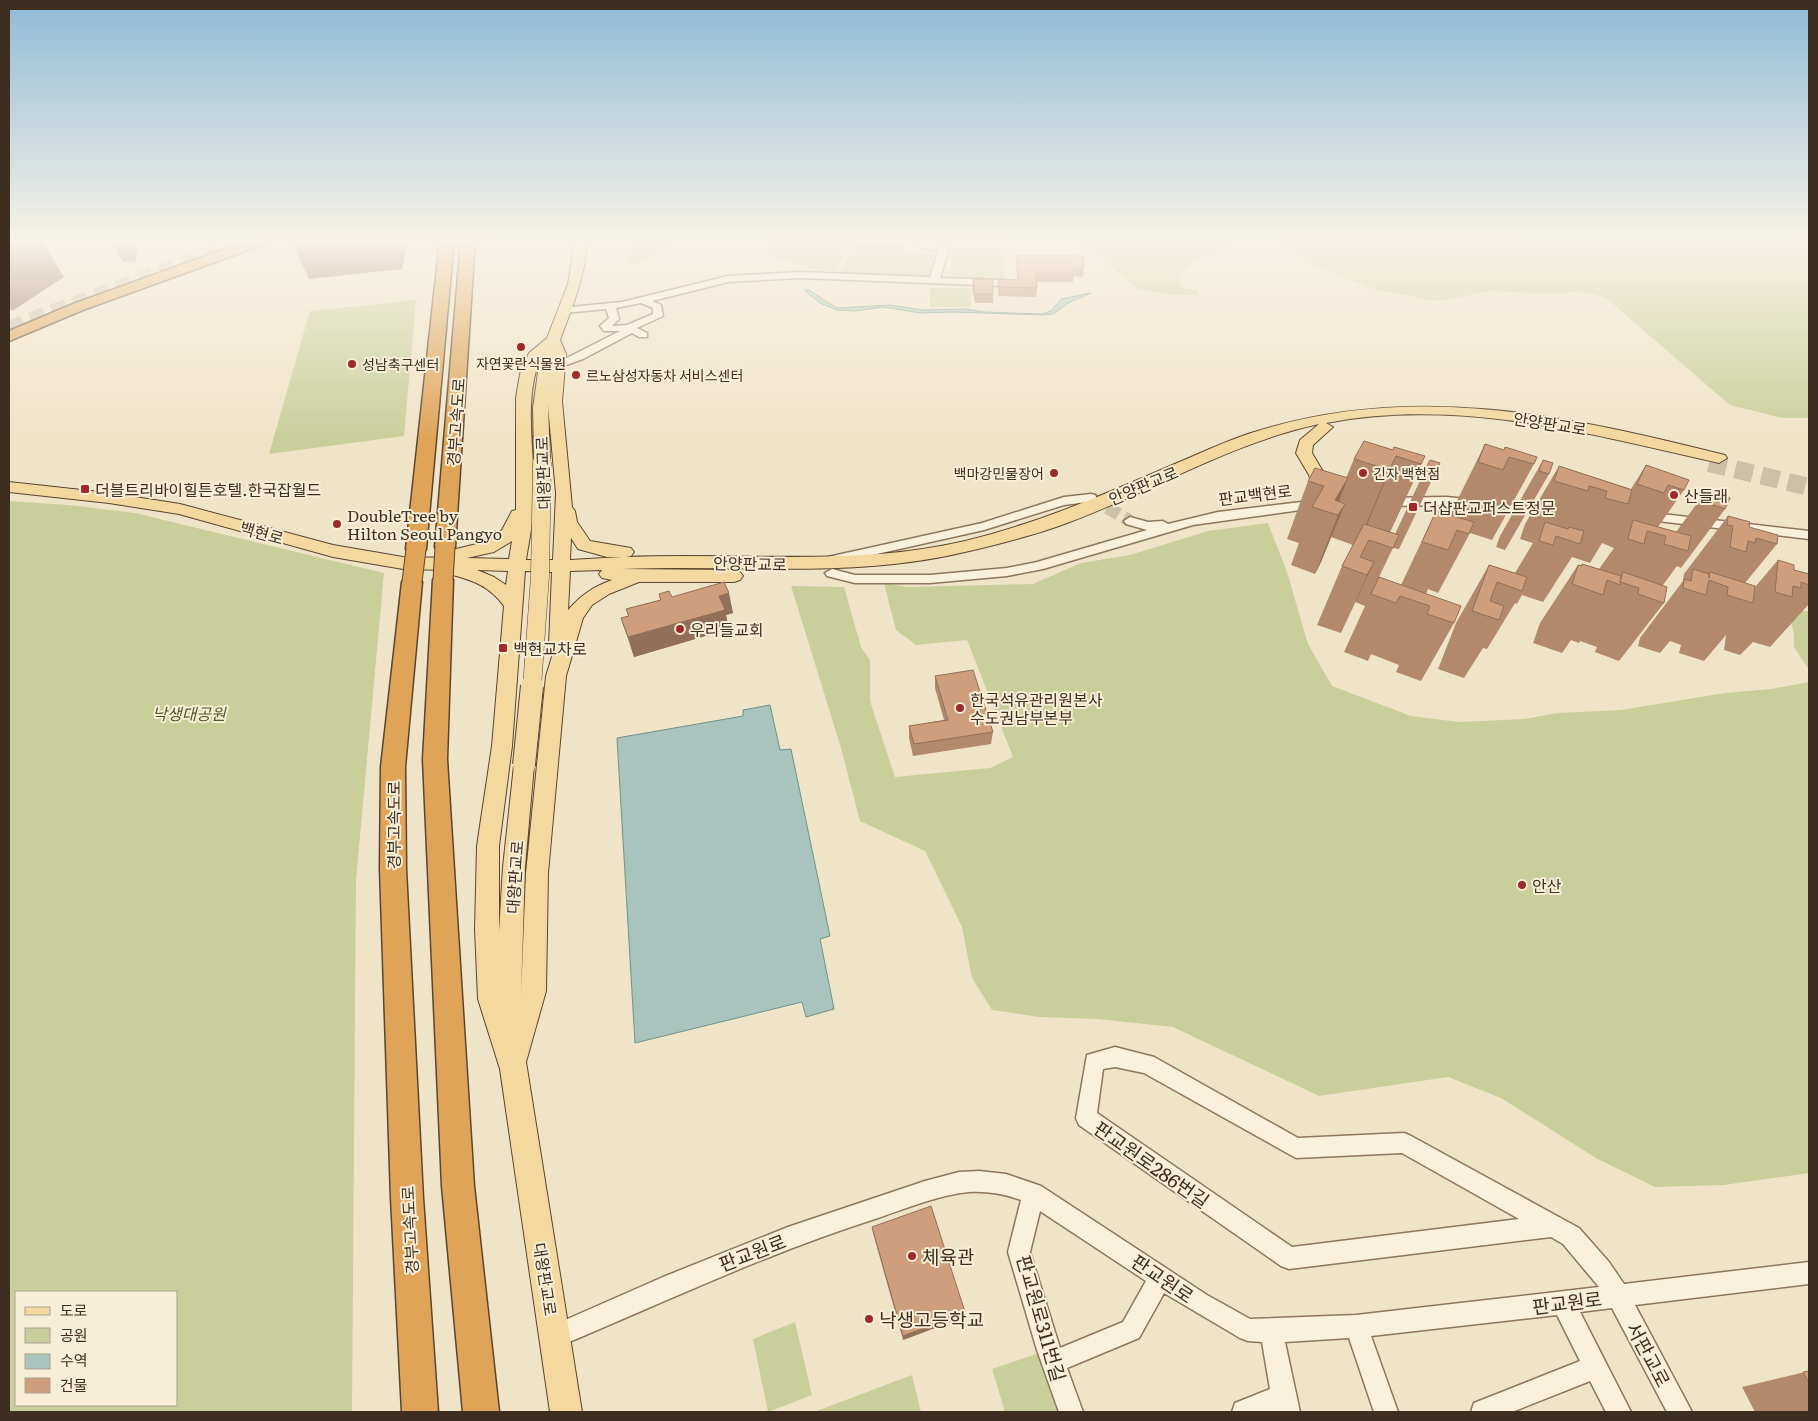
<svg xmlns="http://www.w3.org/2000/svg" width="1818" height="1421" viewBox="0 0 1818 1421" font-family="Literata,'Noto Sans KR',serif">
  <style>
    .green { fill: #c9cf9b; fill-rule: evenodd }
    .water { fill: #a9c4bc; stroke: #6f938a }
    .lines { fill: none; stroke-linecap: round; stroke-linejoin: round }
    .minor-tunnel { stroke: #ccc0a6; stroke-width: 13; stroke-dasharray: 13 6; stroke-linecap: butt }
    .major-tunnel { stroke: #ccc0a6; stroke-width: 18; stroke-dasharray: 18 9; stroke-linecap: butt }
    .highway-tunnel { stroke: #ccc0a6; stroke-width: 15; stroke-dasharray: 15 8; stroke-linecap: butt }
    .minor-casing { stroke: #8d765c; stroke-width: 3 }
    .major-casing { stroke: #5b4430; stroke-width: 2 }
    .highway-casing { stroke: #5b4430; stroke-width: 3 }
    .minor { fill: #faf1dc; fill-rule: evenodd }
    .major { fill: #f3d9a0; fill-rule: evenodd }
    .highway { fill: #e0a458; fill-rule: evenodd }
    .major-bridge-far1-casing { stroke: #5b4430; stroke-width: 19; stroke-linecap: butt }
    .major-bridge-casing { stroke: #5b4430; stroke-width: 24; stroke-linecap: butt }
    .highway-bridge-casing { stroke: #5b4430; stroke-width: 21; stroke-linecap: butt }
    .major-bridge-far1 { stroke: #f3d9a0; stroke-width: 18 }
    .major-bridge { stroke: #f3d9a0; stroke-width: 22 }
    .highway-bridge { stroke: #e0a458; stroke-width: 19 }
    .wall { fill: #b2896c }
    .shaded-wall { fill: #916f58 }
    .building { fill: #cf9f7d; stroke: #916f58 }
    .poi-dot { fill: #9e2a2b; stroke: #f7eed8; stroke-width: 2 }
    .labels { text-anchor: middle; dominant-baseline: central; stroke-width: 4; stroke-linejoin: round; paint-order: stroke }
    .far-poi-label { font-size: 14px; fill: #3d2e20; stroke: #f7eed8; text-anchor: start }
    .street-label { font-size: 16px; fill: #3d2e20; stroke: #f7eed8 }
    .poi-label { font-size: 16px; fill: #3d2e20; stroke: #f7eed8; text-anchor: start }
    .park-label { font-size: 16px; font-style: italic; fill: #4d5a26; stroke: #f7eed8 }
    .near-street-label { font-size: 19px; fill: #3d2e20; stroke: #f7eed8 }
    .near-poi-label { font-size: 19px; fill: #3d2e20; stroke: #f7eed8; text-anchor: start }
  </style>
  <rect width="100%" height="100%" fill="#f0e4c8"/>
  <path class="green" d="M625 240H689L663 254 628 266Z
    M773 240H854L836 271 813 269 768 255V245Z
    M1061 240H1235C1227 257 1207 254 1193 263 1188 267 1183 272 1178 277L1180 287 1198 291 1199 295H1171L1138 289 1095 253Z
    M1269 240H1809V418H1782L1730 405 1606 298 1581 291 1554 294 1492 291 1437 301 1378 290 1315 266Z
    M854 247 936 254 926 280 841 272Z
    M951 247 1002 248 1004 280 951 279Z
    M930 288H972L971 307H930Z
    M416 300 404 436 269 454 310 311Z
    M9 501 69 505 135 513 384 573 356 880 352 1412H9ZM16 1292H176V1405H16Z
    M1268 523 1287 572 1308 644 1332 686 1411 716 1459 722 1525 719 1557 713 1621 710 1725 693 1771 689 1809 682V1173L1724 1185 1655 1187 1596 1158 1501 1098 1448 1077 1319 1096 1173 1027 1097 1019 1039 1017 992 1010 972 978 962 927 925 851 860 821 841 748 791 586 844 587 861 647 870 660V701L895 777 990 768 1013 757 967 640 916 645 896 630 884 583 908 587 1033 584 1081 563 1130 555 1208 531Z
    M1788 611H1809V670L1794 647V634Z
    M795 1322 812 1395 768 1412 753 1339Z
    M1042 1352 1062 1412H1005L992 1369Z
    M912 1375 921 1412H814Z"/>
  <path class="water" d="M804 290H809L837 308 890 305 923 310 966 309 984 312 1042 314 1051 311 1061 299 1091 293 1068 303 1053 314 1043 315 952 312 921 313 883 307 855 311 837 310 820 303Z
    M770 705 780 750 791 749 830 936 820 939 834 1009 806 1017 802 1002 635 1043 617 738 743 716V710Z"/>
  <g class="lines">
    <path class="minor-tunnel" d="M1091 498 1130 521"/>
    <path class="major-tunnel" d="M1709 463 1809 487"/>
    <path class="highway-tunnel" d="M9 328 246 240"/>
    <g class="minor-casing">
      <path id="minor" d="M917 240H926L925 243 949 248 940 278 1005 280 1010 283 1005 286 800 278 728 282 652 301 661 305 663 316 637 328 647 333V337H639L632 333 583 359 558 368 553 365 620 331H604L600 326 609 318 606 309 564 313 559 310 561 308 622 302 728 276 800 272 930 277 939 250 917 247ZM641 303 653 308V314L627 325 612 326 619 319 616 308Z
        M1091 494 1095 495 1097 498 1095 501 1064 505 984 530 828 565 821 561 828 557 982 523 1064 497Z
        M1446 497 1553 507 1559 511 1553 515 1446 505 1384 506 1378 502 1384 498Z
        M1318 500 1324 504 1322 507 1193 525 1043 569 1007 576 930 583H855L827 576 825 573 832 569 855 575H930L1007 568 1037 562 1147 530 1126 524 1124 521 1130 517 1148 522 1163 521 1168 524 1218 512Z
        M1645 512 1809 531V539L1641 519 1639 516Z
        M1115 1047 1154 1057 1298 1138 1404 1133 1411 1136 1579 1228 1609 1262 1624 1284 1809 1262V1284L1635 1305 1692 1412H1667L1612 1308 1580 1312 1631 1412H1606L1590 1381 1512 1412H1471L1474 1403 1580 1361 1557 1315 1371 1336 1398 1412H1374L1349 1338 1285 1342 1300 1412H1232L1235 1403 1270 1389 1262 1342 1248 1341 1240 1338 1164 1293 1139 1338 1067 1368 1083 1412H1059L1037 1350 1008 1252 1021 1200C1004 1194 987 1191 969 1192 938 1195 907 1208 878 1218 767 1253 663 1303 555 1348L547 1344 543 1336 547 1328 663 1277 788 1227 925 1181 959 1172 979 1171 1006 1174 1041 1186 1207 1295 1250 1319 1356 1315 1599 1287 1563 1244 1551 1237 1289 1269 1281 1266 1079 1125 1076 1118 1087 1055ZM1115 1067 1144 1073 1296 1158 1402 1153 1519 1219 1292 1247 1097 1113 1103 1069ZM1040 1211 1146 1281 1123 1322 1060 1348 1030 1252Z"/>
    </g>
    <g class="major-casing">
      <path id="major" d="M575 240H587C586 276 572 307 560 340L566 354 562 401 572 507 575 511 577 522 590 541 631 548 634 552 631 556 626 557C739 552 854 567 965 541 1040 523 1107 493 1177 463 1201 453 1226 441 1251 433 1411 381 1566 415 1725 455L1727 458 1719 463C1591 434 1458 397 1326 423L1333 427 1313 445 1312 453 1325 475 1331 496 1329 500H1317L1309 475 1296 453 1300 440 1319 424C1226 444 1145 496 1056 527 1027 537 995 545 965 552 853 579 737 564 623 569L734 570 740 572 743 576 740 580 734 582H639L609 594 592 605 583 618 566 676 548 873 546 991 526 1062 582 1412H550L500 1069 478 999 475 929 477 846 492 746 504 606C490 586 472 580 449 574L446 570 403 569 333 557 179 514 109 503 9 492V482L109 493 180 504 333 545 403 557 453 558 449 554 452 550 489 541 502 530 512 511 516 510V398L520 374 529 353 547 338 568 284ZM540 358 533 408 534 462 542 467 550 462 548 405 556 493 553 560H526C529 540 534 519 534 499 535 451 523 403 540 358ZM571 538 578 549 607 557H622L570 560ZM512 541 509 559 467 558 494 552ZM477 570 508 571 506 585 494 577ZM602 570 599 574 602 578 612 580C593 587 581 595 568 610L570 571ZM525 571 552 572 549 644 554 650 546 676 526 873 521 995 525 867 534 765 531 759 524 757 517 759 514 765 503 867 499 932V846L512 746Z"/>
    </g>
    <g class="highway-casing">
      <path id="highway" d="M250 240H270L268 243 83 310 9 341V331L73 304Z
        M440 240H454L426 549 423 553 416 555 409 553 406 549Z
        M461 240H475L455 547 452 551 445 553 438 551 435 547Z
        M443 573 450 575 453 580 447 759 474 1186 499 1412H463L442 1186 423 759 433 580 436 575Z
        M412 575 419 577 422 582 405 767 406 869 423 1198 438 1412H402L391 1198 380 869 381 767 402 582 405 577Z"/>
    </g>
    <use href="#minor" class="minor"/>
    <use href="#major" class="major"/>
    <use href="#highway" class="highway"/>
    <g class="major-bridge-far1-casing">
      <path id="major-bridge-far1" d="M532 687 540 576 542 462"/>
    </g>
    <g class="major-bridge-casing">
      <path id="major-bridge" d="M524 765 532 686"/>
    </g>
    <g class="highway-bridge-casing">
      <path id="highway-bridge" d="M443 580 445 547
        M412 582 416 549"/>
    </g>
    <use href="#major-bridge-far1" class="major-bridge-far1"/>
    <use href="#major-bridge" class="major-bridge"/>
    <use href="#highway-bridge" class="highway-bridge"/>
  </g>
  <path class="wall" d="M850 240H907L902 251 851 247Z
    M1017 255 1084 268 1083 277 1074 276 1073 282H1036L1037 288 1036 297 998 296V279L1017 280 1016 263Z
    M973 279 993 294V303H975L972 288Z
    M1485 444 1534 464 1492 540 1470 533 1438 593 1428 589 1426 594 1454 623 1421 681 1396 672 1399 665 1371 654 1368 661 1344 652 1365 606 1355 602 1341 633 1317 625 1342 566 1353 545 1331 537 1321 562 1315 574 1291 565 1299 543 1287 539 1308 481 1346 478 1354 459 1393 450 1425 456 1390 532 1395 534 1425 470 1440 463 1399 549 1393 548 1379 577 1401 585 1436 511 1450 515Z
    M1543 460 1549 474 1505 550 1496 547 1500 536Z
    M1646 465 1684 490 1658 527 1676 532 1707 490 1725 509 1681 568 1677 566 1663 585 1664 603 1619 661 1595 652 1597 647 1580 641 1579 643 1571 640 1562 653 1533 643 1540 623 1578 565 1581 566 1582 564 1599 569 1614 548 1602 543 1590 563 1572 557 1543 602 1522 595 1517 604 1515 603 1487 649 1483 648 1464 678 1438 669 1456 623 1489 565 1515 573 1533 543 1520 539 1525 524 1559 466 1631 489Z
    M1728 516 1749 527 1777 544 1745 583 1755 587 1778 560 1794 570 1809 574V604L1770 647 1753 642 1740 655 1724 650 1726 635 1704 661 1679 653 1681 645 1670 641 1660 653 1638 646 1640 638 1683 581 1684 574Z
    M659 594 672 597 733 613 726 615 729 629 634 657 621 618 628 616 626 609 660 600Z
    M935 676 993 732 991 744 913 756 909 738V726L944 720 935 688Z
    M872 1227 964 1317 903 1340 873 1233Z
    M1809 1371V1412H1755L1742 1387Z"/>
  <path class="shaded-wall" d="M9 240H41L64 277 12 311 9 307Z
    M110 240H132L139 252 135 261 123 262Z
    M291 240H408L402 269 309 279Z
    M903 240H907L902 251V242Z
    M1396 456 1364 532 1357 546 1389 470Z
    M1425 456 1390 532 1386 540 1421 464Z
    M1348 478 1334 514 1335 500Z
    M1345 504 1321 562 1315 574 1338 515Z
    M1374 562 1347 620 1341 633 1367 575Z
    M729 593 733 613 726 615 729 629 634 657 628 637 719 596Z
    M965 1312 964 1317 903 1340V1336Z"/>
  <path class="building" d="M875 240H903L902 242Z
    M1017 255 1083 256 1084 268H1073L1074 273H1036L1037 288 998 287V279L1018 280Z
    M973 279H993V294H975Z
    M1364 441 1393 450 1394 447 1425 456 1421 464 1396 456 1389 470 1354 459Z
    M1485 444 1504 450 1505 447 1537 457 1534 464 1509 457 1503 470 1478 462Z
    M1430 460 1440 463 1435 473 1425 470Z
    M1543 460 1553 463 1549 474 1539 471Z
    M1646 465 1689 480 1684 490 1668 485 1664 493 1637 484Z
    M1559 466 1632 490 1628 504 1605 498 1607 491 1589 486 1588 491 1554 481Z
    M1315 468 1348 478 1335 500 1345 504 1338 515 1312 507 1324 486 1308 481Z
    M1707 490 1730 498 1725 509 1702 501Z
    M1436 511 1474 522 1469 534 1457 530 1448 550 1422 542Z
    M1728 516 1750 522 1749 527 1778 535 1777 544 1756 538 1755 543 1748 541 1746 552 1730 547 1733 526 1727 525Z
    M1633 520 1691 536 1688 551 1664 544 1666 536 1647 531 1644 544 1628 539Z
    M1545 522 1568 529 1569 527 1584 531 1580 544 1556 536 1553 545 1539 541Z
    M1364 524 1399 535 1393 548 1369 540 1360 557 1374 562 1367 575 1342 566Z
    M1778 560 1794 565V570L1809 574V585L1801 582V588L1793 586 1792 597 1775 592Z
    M1582 564 1621 576 1620 585 1607 580 1603 595 1572 584 1578 565 1582 566Z
    M1489 565 1527 577 1522 591 1497 582 1490 601 1504 606 1499 620 1472 611Z
    M1693 569 1709 574V578L1710 572 1755 586 1753 603 1727 595 1728 587 1709 580 1706 595 1683 588 1684 579 1691 581Z
    M1623 572 1667 587 1664 603 1638 594 1639 588 1620 582Z
    M1379 577 1461 606 1454 623 1427 614 1430 606 1400 596 1396 603 1371 594Z
    M724 582 729 593 719 596 725 610 628 637 621 618 629 616 626 609 661 600 659 594 669 591 672 597Z
    M973 670 993 732 914 744 909 726 948 720 935 676Z
    M931 1206 965 1312 903 1336 872 1227Z
    M1809 1371V1383L1803 1372Z"/>
  <linearGradient id="sky" x2="0" y2="1"><stop stop-color="#8fbad6"/><stop offset="0.55" stop-color="#f8f3e6"/><stop offset="1" stop-color="#f8f3e6" stop-opacity="0"/></linearGradient>
  <rect width="1818" height="439" fill="url(#sky)"/>
  <g class="poi-dot">
    <circle cx="521" cy="347" r="5"/>
    <circle cx="352" cy="364" r="5"/>
    <circle cx="576" cy="375" r="5"/>
    <circle cx="1054" cy="473" r="5"/>
    <circle cx="1363" cy="473" r="5"/>
    <rect x="80" y="484" width="10" height="10" rx="2.5"/>
    <circle cx="1674" cy="495" r="5"/>
    <rect x="1408" y="502" width="10" height="10" rx="2.5"/>
    <circle cx="337" cy="524" r="5"/>
    <circle cx="680" cy="629" r="5"/>
    <rect x="498" y="643" width="10" height="10" rx="2.5"/>
    <circle cx="960" cy="708" r="5"/>
    <circle cx="1522" cy="885" r="5"/>
    <circle cx="912" cy="1256" r="5"/>
    <circle cx="869" cy="1319" r="5"/>
  </g>
  <g class="labels">
    <g class="far-poi-label">
      <text x="521" y="363" text-anchor="middle">자연꽃란식물원</text>
      <text x="362" y="364">성남축구센터</text>
      <text x="586" y="375">르노삼성자동차 서비스센터</text>
      <text x="1044" y="473" text-anchor="end">백마강민물장어</text>
      <text x="1373" y="473">긴자 백현점</text>
    </g>
    <g class="street-label">
      <text transform="translate(455 422) rotate(-86)">경부고속도로</text>
      <text transform="translate(1550 423) rotate(9)">안양판교로</text>
      <text transform="translate(542 473) rotate(-92)">대왕판교로</text>
      <text transform="translate(1143 485) rotate(-23)">안양판교로</text>
      <text transform="translate(1255 494) rotate(-7)">판교백현로</text>
      <text transform="translate(262 532) rotate(16)">백현로</text>
      <text transform="translate(750 563) rotate(1)">안양판교로</text>
      <text transform="translate(393 825) rotate(-90)">경부고속도로</text>
      <text transform="translate(514 877) rotate(-86)">대왕판교로</text>
      <text transform="translate(409 1230) rotate(-93)">경부고속도로</text>
      <text transform="translate(546 1279) rotate(81)">대왕판교로</text>
    </g>
    <g class="poi-label">
      <text x="95" y="489">더블트리바이힐튼호텔.한국잡월드</text>
      <text x="1684" y="495">산들래</text>
      <text x="1423" y="507">더샵판교퍼스트정문</text>
      <text x="347" y="515">DoubleTree by<tspan x="347" dy="18">Hilton Seoul Pangyo</tspan></text>
      <text x="690" y="629">우리들교회</text>
      <text x="513" y="648">백현교차로</text>
      <text x="970" y="699">한국석유관리원본사<tspan x="970" dy="18">수도권남부본부</tspan></text>
      <text x="1532" y="885">안산</text>
    </g>
    <g class="park-label">
      <text x="189" y="713">낙생대공원</text>
    </g>
    <g class="near-street-label">
      <text transform="translate(1152 1164) rotate(35)">판교원로286번길</text>
      <text transform="translate(752 1252) rotate(-21)">판교원로</text>
      <text transform="translate(1163 1278) rotate(34)">판교원로</text>
      <text transform="translate(1567 1302) rotate(-7)">판교원로</text>
      <text transform="translate(1042 1318) rotate(74)">판교원로311번길</text>
      <text transform="translate(1649 1354) rotate(62)">서판교로</text>
    </g>
    <g class="near-poi-label">
      <text x="922" y="1256">체육관</text>
      <text x="879" y="1319">낙생고등학교</text>
    </g>
  </g>
  <rect width="1818" height="1421" fill="none" stroke="#3d2e20" stroke-width="20"/>
  <rect x="15" y="1291" width="162" height="115" fill="#f7eed8" stroke="#ada18e"/>
  <rect x="25" y="1307" width="25" height="8" fill="#f3d9a0" stroke="#ada18e"/>
  <text x="60" y="1316" font-size="15" fill="#3d2e20">도로</text>
  <rect x="25" y="1328" width="25" height="15" fill="#c9cf9b" stroke="#ada18e"/>
  <text x="60" y="1341" font-size="15" fill="#3d2e20">공원</text>
  <rect x="25" y="1354" width="25" height="15" fill="#a9c4bc" stroke="#ada18e"/>
  <text x="60" y="1366" font-size="15" fill="#3d2e20">수역</text>
  <rect x="25" y="1378" width="25" height="15" fill="#cf9f7d" stroke="#ada18e"/>
  <text x="60" y="1391" font-size="15" fill="#3d2e20">건물</text>
</svg>
